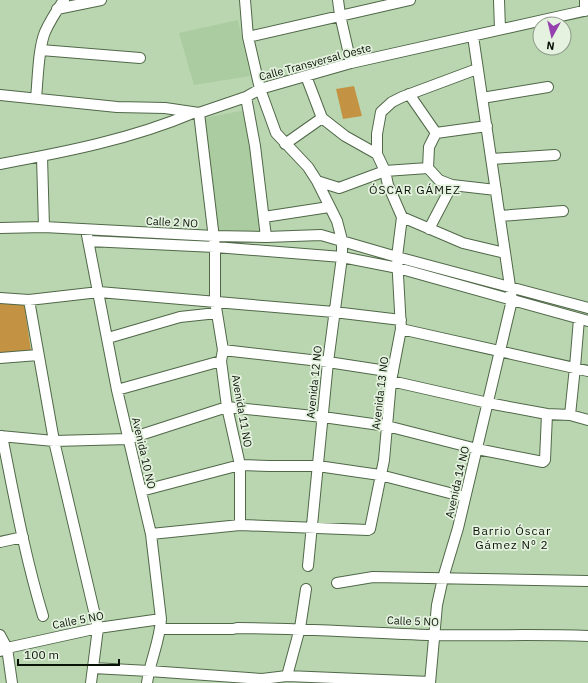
<svg xmlns="http://www.w3.org/2000/svg" width="588" height="683" viewBox="0 0 588 683" font-family="'IBM Plex Sans',sans-serif">
  <style>
    .built { fill: #abcba0 }
    .green { fill: #c39343 }
    .lines { fill: none; stroke-linecap: round; stroke-linejoin: round }
    .minor-casing { stroke: #506848; stroke-width: 12 }
    .minor { stroke: #fff; stroke-width: 10 }
    .labels { text-anchor: middle; dominant-baseline: central; stroke-width: 3.5; stroke-linejoin: round; paint-order: stroke }
    .street-label { font-size: 11px; fill: #0a1307; stroke: #e4f2df }
    .neighbourhood-label { font-size: 12px; letter-spacing: 1px; fill: #0a1307; stroke: #e4f2df }
  </style>
  <rect width="100%" height="100%" fill="#bad6b1"/>
  <path class="built" d="M238 20 250 76 194 85 179 33Z
    M246 110 262 231H218L204 118Z"/>
  <path class="green" d="M354 86 362 116 343 119 336 89Z
    M0 303H24L31 351 0 354Z"/>
  <g class="lines">
    <g class="minor-casing">
      <path id="minor" d="M245 0 248 37 260 89 276 133 308 167 317 181 337 221 342 240V257L328 362 308 566
        M338 0 340 15 351 63
        M499 0 500 29
        M585 0V11
        M57 9 101 0
        M248 37 410 0
        M41 50 140 58
        M477 69 402 97 392 102 381 112 377 134V154L385 171 388 185 402 217 463 243 505 253
        M306 76 322 118 345 136 377 154
        M409 94 436 133
        M0 95 117 107 165 108 199 113 246 97 260 89 351 63 588 10
        M246 97 255 146 266 237
        M36 98C38 79 38 49 45 32 50 21 57 10 64 0
        M482 98 548 87
        M199 113 215 247V301L223 350 221 361 227 407 240 465V525
        M487 126 436 133 429 147 428 168 439 180 452 185 496 190
        M285 144 322 118
        M42 157 44 227
        M492 159 555 155
        M0 164C65 152 132 139 193 113
        M317 181 339 188 385 171 428 168
        M500 216 563 211
        M264 217 329 207
        M0 228 44 227 214 236 266 237 321 235 397 257 588 308
        M429 229 452 185
        M87 235 117 390 151 534 161 619C160 641 150 661 147 683
        M89 241 215 247 342 257 398 268 588 321
        M0 298 29 300 99 292 334 312 401 320
        M29 300 54 441 98 628 91 683
        M401 329 588 371
        M108 338 180 317 217 313
        M223 350 328 362 393 372
        M0 358 38 355
        M391 381 488 403 547 414 570 415 588 420
        M117 390 221 361
        M570 415 575 367 579 319
        M0 436 54 441 128 439 227 407 323 417 387 426 477 449 543 462 545 460 547 414
        M2 436C14 496 25 557 43 616
        M141 491 240 465 269 466H318L359 472 380 475 465 497
        M151 534 240 525 368 530 370 529 384 460 391 381 401 329 397 257 402 217
        M0 542 23 537
        M337 583 373 577 588 581
        M160 629H233L237 628C302 628 368 633 434 635 485 636 536 634 588 636
        M0 635 7 648 12 683
        M0 651 7 648 98 628 161 619
        M93 668 149 671 262 679 287 676 430 682
        M287 676 300 628 306 589
        M430 683 437 605 443 578 458 528 512 300 473 36"/>
    </g>
    <use href="#minor" class="minor"/>
  </g>
  <g class="labels">
    <g class="street-label">
      <text transform="translate(315 62) rotate(-15)">Calle Transversal Oeste</text>
      <text transform="translate(172 222) rotate(3)">Calle 2 NO</text>
      <text transform="translate(314 382) rotate(-84)">Avenida 12 NO</text>
      <text transform="translate(380 393) rotate(-83)">Avenida 13 NO</text>
      <text transform="translate(242 411) rotate(80)">Avenida 11 NO</text>
      <text transform="translate(144 453) rotate(77)">Avenida 10 NO</text>
      <text transform="translate(457 482) rotate(-77)">Avenida 14 NO</text>
      <text transform="translate(78 620) rotate(-11)">Calle 5 NO</text>
      <text transform="translate(413 621) rotate(2)">Calle 5 NO</text>
    </g>
    <g class="neighbourhood-label">
      <text x="415" y="189">ÓSCAR GÁMEZ</text>
      <text x="512" y="530">Barrio Óscar<tspan x="512" dy="14">Gámez Nº 2</tspan></text>
    </g>
  </g>
  <g transform="translate(552 36) rotate(188)"><circle r="19" fill="#e4f2df" stroke="#8d9989"/>
  <path d="M0-3L7 15L0 10L-7 15Z" fill="#9540ae"/>
  <text y="-6" font-size="11" font-weight="bold" text-anchor="middle" fill="#0a1307">N</text>
  </g>
  <path d="M18 659v6h101v-6" fill="none" stroke="#0a1307" stroke-width="2"/>
  <text x="24" y="659" font-size="12" fill="#0a1307" stroke="#e4f2df" stroke-width="3" paint-order="stroke">100 m</text>
</svg>
